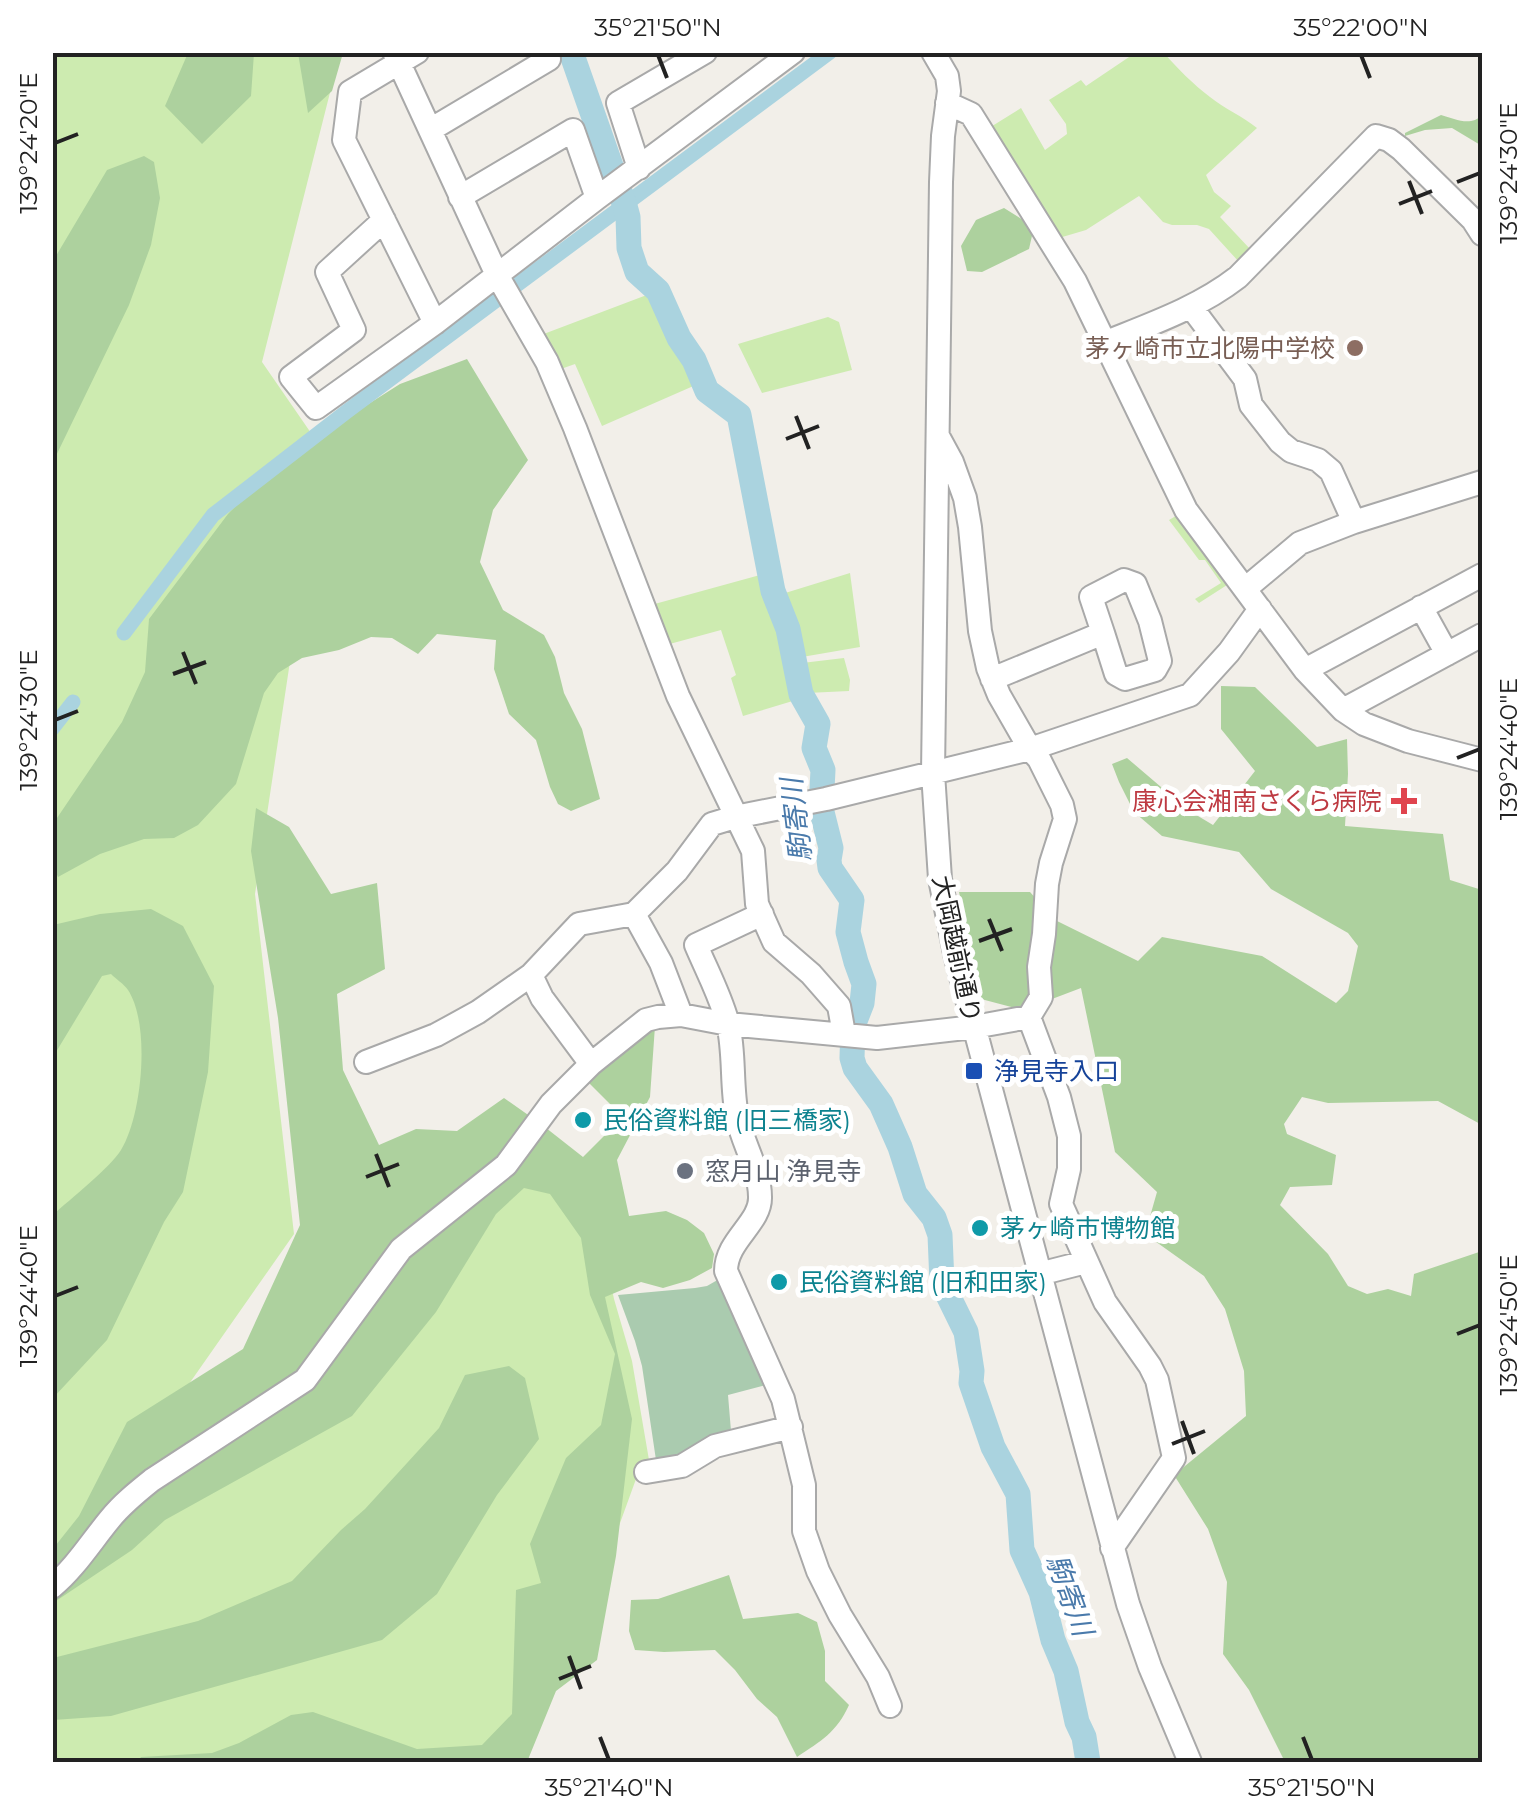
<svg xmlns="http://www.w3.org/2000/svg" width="1535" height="1815" viewBox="0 0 1535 1815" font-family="Montserrat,'Noto Sans JP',sans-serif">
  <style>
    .grass { fill: #cdebb0 }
    .forest { fill: #add19e }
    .cemetery { fill: #aacbaf }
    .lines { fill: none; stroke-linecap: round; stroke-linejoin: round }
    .canal { stroke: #aad3df; stroke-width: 15 }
    .river { stroke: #aad3df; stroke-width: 25 }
    .minor-casing { stroke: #a9a9a9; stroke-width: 26 }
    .minor { stroke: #fff; stroke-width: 22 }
    .ticks { fill: none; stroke: #222; stroke-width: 4 }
    .education-dot { fill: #8d6e63; stroke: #fff; stroke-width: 4 }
    .health-dot { fill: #e0444e; stroke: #fff; stroke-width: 4 }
    .transit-dot { fill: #1a4fb4; stroke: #fff; stroke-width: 4 }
    .culture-dot { fill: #0f9aa8; stroke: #fff; stroke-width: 4 }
    .worship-dot { fill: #6b7280; stroke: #fff; stroke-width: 4 }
    .labels { text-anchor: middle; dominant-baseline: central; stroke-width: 10; stroke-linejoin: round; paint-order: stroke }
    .education-label { font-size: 25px; fill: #785e54; stroke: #fff; text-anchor: end }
    .health-label { font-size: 25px; fill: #be3a42; stroke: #fff; text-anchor: end }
    .street-label { font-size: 25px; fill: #222; stroke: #fff }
    .transit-label { font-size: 25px; fill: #164399; stroke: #fff; text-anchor: start }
    .culture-label { font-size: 25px; fill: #0d838f; stroke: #fff; text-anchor: start }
    .worship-label { font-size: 25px; fill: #5b616d; stroke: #fff; text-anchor: start }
    .water-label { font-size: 28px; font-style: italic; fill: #4a7aab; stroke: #fff }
    .neatline { fill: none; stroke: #222; stroke-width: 4 }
    .ticks-label { font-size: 25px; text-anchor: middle; fill: #222 }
  </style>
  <rect width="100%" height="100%" fill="#f2efe9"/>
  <path class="grass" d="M52 53H340L262 362 322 449 255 894 294 1234 114 1491 533 1153 595 1207 614 1299 632 1361 649 1460 640 1468 607 1559 497 1762H53Z
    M1135 53H1164C1178 69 1193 84 1210 97 1225 109 1242 116 1257 128L1206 175 1214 192 1231 206 1220 217 1251 250 1239 262 1209 229 1197 225H1172L1163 222 1139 196 1086 230 1059 238 989 128 1021 108 1045 150 1067 134 1066 124 1049 100 1081 80 1086 86Z
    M652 293 675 343 689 363 698 384 602 426 575 364 558 370 541 335Z
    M828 317 839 322 852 370 762 393 738 344Z
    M1181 513 1252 610 1240 622 1245 608 1227 585 1199 603 1195 599 1221 583 1205 560H1199L1169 520Z
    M850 573 860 647 802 657 791 613 782 594Z
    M760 575 764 593 781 633 796 700 743 716 731 678 736 675 721 630 666 645 651 605Z
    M844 658 850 680 849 691 807 693 802 663Z"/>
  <path class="forest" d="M188 53H254L251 96 202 144 165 106Z
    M298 53H343L332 91 308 113Z
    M1441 115C1455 119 1471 127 1482 115V146L1452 128 1425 130 1405 136V133Z
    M144 156 154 162 160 198 151 245 129 305 53 462V261L107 170Z
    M1004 208 1034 227 1029 249 982 272 967 271 961 246 976 220Z
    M467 359 528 460 493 510 480 562 503 610 544 635 555 657 564 693 582 729 600 799 571 811 558 804 550 787 536 740 509 714 494 669 496 640 437 634 418 654 392 638 371 637 339 650 302 658 278 673 264 693 236 784 198 825 174 838 144 839 100 854 58 877 52 863 57 818 122 722 145 672 149 619 228 514 257 484 302 446 400 384Z
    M1221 686 1255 687 1317 747 1347 739 1348 774 1345 826 1443 834 1450 880 1482 890V1125L1438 1101 1328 1103 1302 1097 1284 1124 1287 1134 1336 1155 1332 1185 1290 1187 1280 1205 1328 1254 1348 1286 1367 1294 1388 1289 1411 1296 1414 1274 1482 1251V1762H1280L1283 1758 1249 1690 1223 1654 1227 1582 1208 1529 1174 1475 1246 1416 1244 1371 1225 1309 1204 1276 1145 1234 1157 1192 1115 1152 1081 988 1023 1010 981 999 959 892H1030L1055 920 1138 961 1162 937 1262 956 1336 1003 1348 991 1358 946 1348 933 1271 889 1239 852 1162 836 1134 812 1119 782 1112 764 1127 758 1188 810 1213 825 1255 771 1221 729Z
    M256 808 289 827 331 894 377 883 385 969 337 994 343 1070 379 1145 416 1129 457 1131 504 1098 541 1124 583 1157 623 1117 585 1079 655 1026 650 1097 617 1160 629 1216 666 1211 687 1220 704 1233 714 1254 712 1268 690 1280 663 1288 641 1282 605 1297 632 1419 616 1556 597 1660 556 1691 527 1762H137L141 1757 212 1753 239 1743 291 1715 313 1712 417 1749 482 1745 512 1714 516 1590 541 1583 530 1544 566 1458 601 1425 615 1354 590 1295 581 1238 550 1194 524 1188 496 1214 436 1312 352 1416 165 1520 132 1550 53 1603 52 1550 79 1516 127 1422 243 1349 300 1225 278 1018 251 851Z
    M151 909 183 926 214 986 208 1072 183 1192 164 1222 107 1340 53 1398V1215C70 1199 110 1168 121 1150 142 1116 151 1025 128 990 124 984 116 979 111 974L102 976 53 1057V925L100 914Z
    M509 1366 525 1378 539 1439 497 1495 437 1594 382 1640 111 1716 53 1720V1658L198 1621 292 1581 341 1530 365 1509 439 1428 465 1375Z
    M729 1575 743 1619 798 1613 817 1622 825 1651V1681L849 1705C837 1732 821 1741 797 1757L777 1717 757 1699 735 1670 715 1650 664 1652 635 1650 629 1631 631 1600 658 1599Z"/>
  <path class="cemetery" d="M721 1278 770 1384 728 1395 731 1431 679 1461 656 1460 642 1366 635 1341 618 1295 695 1288 707 1286Z"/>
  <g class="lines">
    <path class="canal" d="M124 633 213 515 346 412 830 52
      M52 729 73 702"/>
    <path class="river" d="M571 52 625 206 628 217 629 248 637 272 658 291 679 338 694 360 707 391 739 415 773 591 788 629 801 694 818 724 814 748 823 770 821 808 831 848 829 860 830 868 852 900 848 932 856 962 864 984 862 1003 853 1026 852 1058 855 1068 881 1104 900 1147 915 1194 934 1218 940 1235 942 1283 966 1332 972 1371 971 1383 993 1447 1018 1494 1022 1550 1041 1592 1053 1640 1066 1671 1077 1722 1084 1737 1088 1762"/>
    <g class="minor-casing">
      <path id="minor" d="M394 52 497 275 547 362 575 428 678 696 753 851 757 904 774 942 811 974 839 1006 844 1034
        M417 52 350 92 344 140 435 323
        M933 52 947 76 949 91 943 136 941 182 933 773 940 879 956 958 1128 1604 1150 1667 1190 1762
        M947 103 971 114 1075 281 1186 510 1305 670 1343 710 1364 724 1408 741 1482 760
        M430 130 549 59 546 52
        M639 168 618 103 705 52
        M460 197 573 130 597 198
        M384 220 327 272 354 330 291 377 316 408 435 323 597 198 793 52
        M1192 308 1245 379 1251 405 1280 442 1291 451 1318 460 1331 471 1354 522
        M1104 343C1151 324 1198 308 1238 277L1376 136 1389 140 1401 149 1473 220 1482 234
        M939 438 952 462 965 498 970 527 980 631 988 668 999 695 1030 749 1039 759 1062 805 1065 819 1051 863 1047 884 1044 934 1039 967 1041 997 1029 1017 1059 1097 1069 1136V1169L1061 1204 1105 1302 1150 1366 1157 1380 1174 1458 1112 1548
        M1245 589 1300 543 1354 522 1482 482
        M1421 607 1447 654
        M1305 670 1482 575
        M992 679 1103 633 1091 597 1124 580 1135 584 1150 621 1160 661 1155 670 1125 679 1116 674 1103 633
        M1343 710 1482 635
        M762 914 696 945C707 971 721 997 728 1024 735 1053 731 1086 737 1116 742 1143 760 1169 760 1197 761 1223 726 1240 726 1271L783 1399 804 1485V1531L818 1571 840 1615 878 1677 890 1706
        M531 975 542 998 591 1064
        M681 1015 661 963 634 914 677 871 712 824 735 817 826 799 1030 749 1190 695 1229 652 1260 609
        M366 1062 436 1035 478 1012 531 975 579 924 634 914
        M1039 1274 1086 1262
        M646 1472 682 1466 715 1446 791 1427
        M52 1587C75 1568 91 1542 110 1519 122 1504 137 1492 152 1480L305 1380 401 1249 506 1165 551 1104 591 1064 646 1020 658 1017 681 1015 728 1024 877 1038 974 1027 1029 1017"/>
    </g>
    <use href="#minor" class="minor"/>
  </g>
  <path class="ticks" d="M658 55 667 78M1361 55 1370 78M55 143 78 134M1409 181 1422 214M1457 182 1480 173M1399 204 1432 191M796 416 809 449M786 439 819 426M183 652 196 684M173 674 206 662M55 720 78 711M1457 758 1480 749M989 919 1002 951M979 941 1012 929M376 1154 389 1187M366 1177 399 1164M55 1296 78 1287M1457 1334 1480 1325M1182 1421 1194 1454M1172 1444 1205 1431M569 1656 581 1689M559 1679 591 1666M600 1737 609 1760M1303 1737 1312 1760"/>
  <circle class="education-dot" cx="1355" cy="348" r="10"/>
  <path class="health-dot" d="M1399 786h10v10h10v10h-10v10h-10v-10h-10v-10h10z"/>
  <rect class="transit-dot" x="964" y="1061" width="20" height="20" rx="5"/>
  <g class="culture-dot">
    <circle cx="583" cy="1120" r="10"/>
    <circle cx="980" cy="1228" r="10"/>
    <circle cx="779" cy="1282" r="10"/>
  </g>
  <circle class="worship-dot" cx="685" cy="1171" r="10"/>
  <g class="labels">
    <g class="education-label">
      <text x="1335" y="348">茅ヶ崎市立北陽中学校</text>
    </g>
    <g class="health-label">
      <text x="1382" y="801">康心会湘南さくら病院</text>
    </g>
    <g class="street-label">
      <text transform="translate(957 949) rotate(78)">大岡越前通り</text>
    </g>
    <g class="transit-label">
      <text x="994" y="1071">浄見寺入口</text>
    </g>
    <g class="culture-label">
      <text x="603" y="1120">民俗資料館 (旧三橋家)</text>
      <text x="1000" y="1228">茅ヶ崎市博物館</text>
      <text x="799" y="1282">民俗資料館 (旧和田家)</text>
    </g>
    <g class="worship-label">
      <text x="705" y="1171">窓月山 浄見寺</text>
    </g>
    <g class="water-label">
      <text transform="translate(796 820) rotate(-97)">駒寄川</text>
      <text transform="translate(1070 1595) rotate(70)">駒寄川</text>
    </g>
  </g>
  <rect width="1535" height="1815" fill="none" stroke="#ffffff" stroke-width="110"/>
  <rect x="55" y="55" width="1425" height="1705" class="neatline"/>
  <g class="ticks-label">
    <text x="658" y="36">35°21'50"N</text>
    <text x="1361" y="36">35°22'00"N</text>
    <text transform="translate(28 143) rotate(-90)" y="9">139°24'20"E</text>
    <text transform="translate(1508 173) rotate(-90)" y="9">139°24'30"E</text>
    <text transform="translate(28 720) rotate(-90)" y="9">139°24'30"E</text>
    <text transform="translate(1508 749) rotate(-90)" y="9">139°24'40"E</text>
    <text transform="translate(28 1296) rotate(-90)" y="9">139°24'40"E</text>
    <text transform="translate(1508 1325) rotate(-90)" y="9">139°24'50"E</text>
    <text x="609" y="1796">35°21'40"N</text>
    <text x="1312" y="1796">35°21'50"N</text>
  </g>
</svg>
